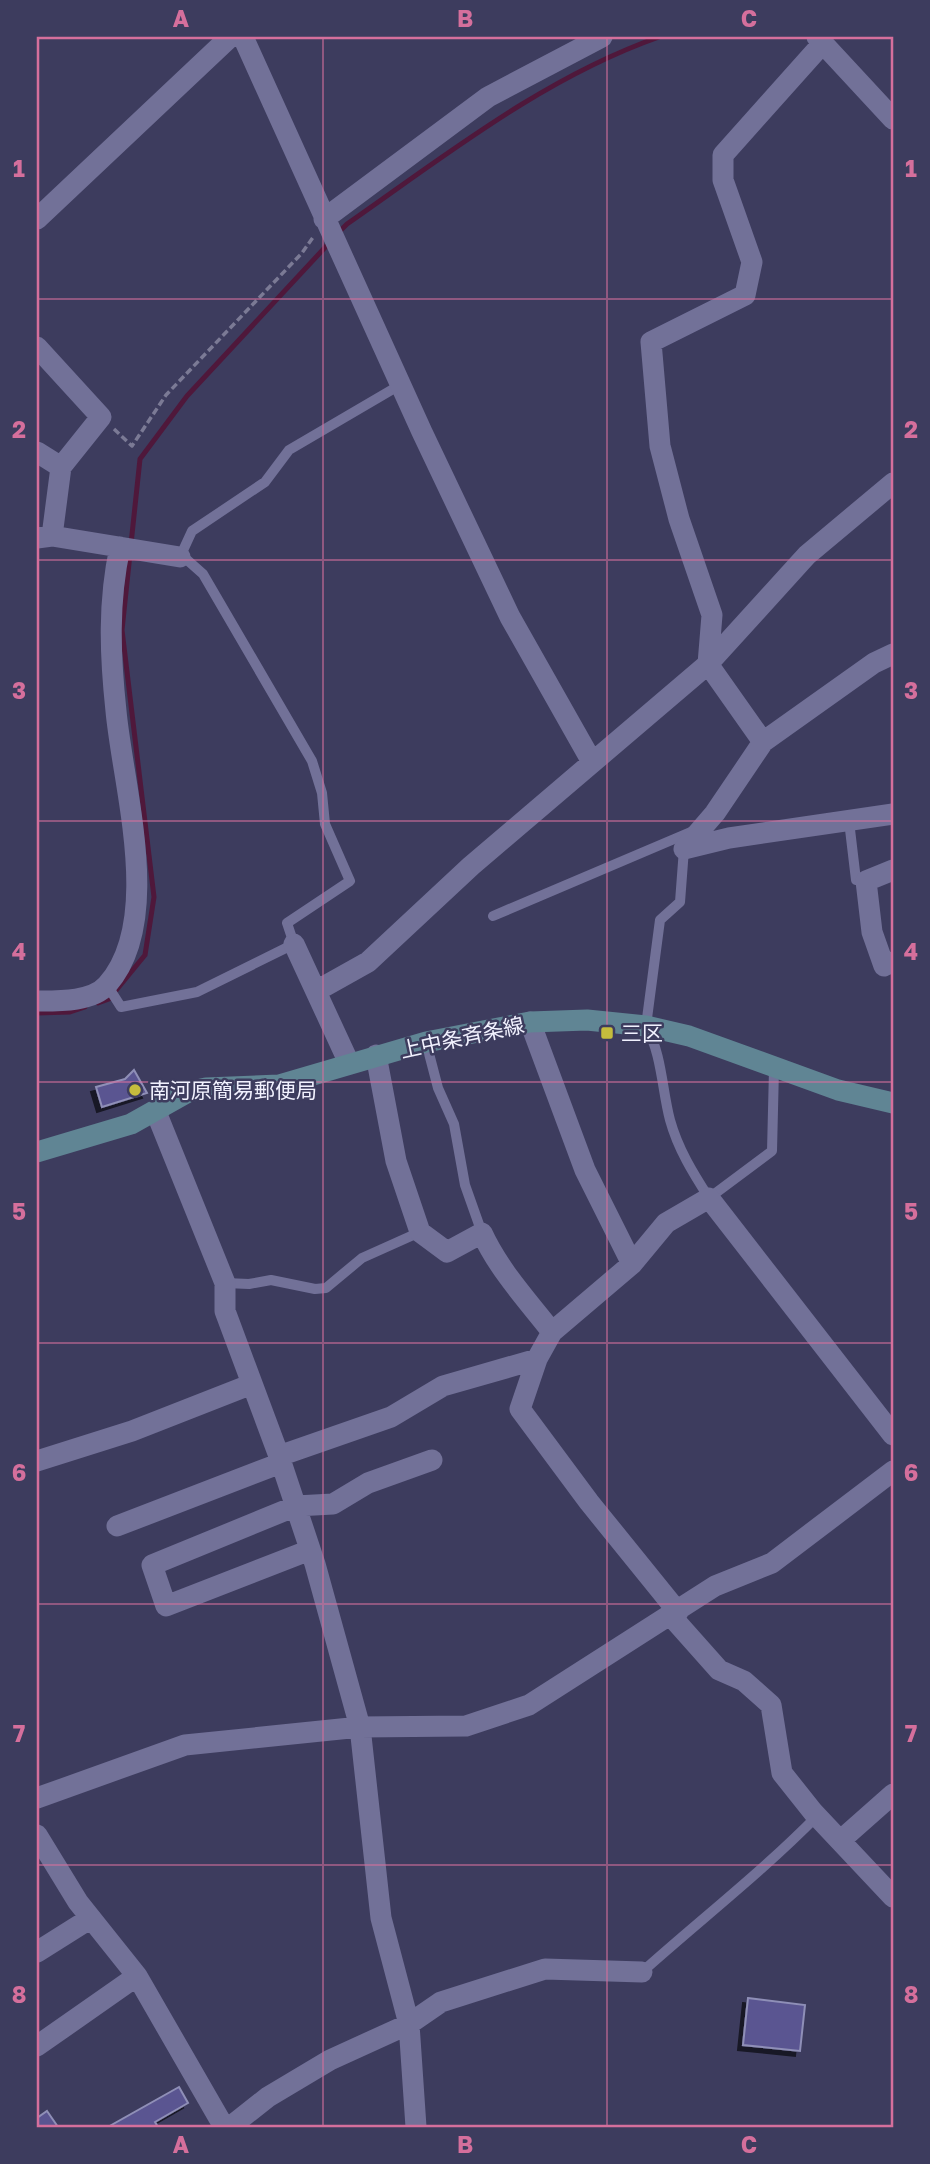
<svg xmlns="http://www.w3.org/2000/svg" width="930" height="2164" viewBox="0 0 930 2164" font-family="'Golos Text','Noto Sans JP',sans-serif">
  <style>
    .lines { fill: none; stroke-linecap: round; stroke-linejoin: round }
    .stream { stroke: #4f183b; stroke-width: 5 }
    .building { fill: #5a5591; stroke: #8f8fb7; stroke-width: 2; filter: url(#shadow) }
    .path { stroke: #7b7a95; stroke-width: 3.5; stroke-dasharray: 7 3.5; stroke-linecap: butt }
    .service { stroke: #727198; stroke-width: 10 }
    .minor { stroke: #727198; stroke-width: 21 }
    .secondary { stroke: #608594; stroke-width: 21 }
    .grid { fill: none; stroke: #d56f9c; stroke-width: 2; stroke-opacity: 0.55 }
    .poi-dot { fill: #c5bc3d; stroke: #3d3c5e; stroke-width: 2.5 }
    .labels { text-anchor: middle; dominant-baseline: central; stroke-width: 5; stroke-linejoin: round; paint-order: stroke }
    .poi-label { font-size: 21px; fill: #f1f1fe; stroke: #3d3c5e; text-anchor: start }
    .street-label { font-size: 21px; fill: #f1f1fe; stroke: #3d3c5e }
    .neatline { fill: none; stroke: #d56f9c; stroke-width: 2.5 }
    .grid-label { font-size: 23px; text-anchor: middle; font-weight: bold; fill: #d56f9c }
  </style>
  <defs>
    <filter id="shadow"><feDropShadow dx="-5" dy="5" stdDeviation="0" flood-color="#0009"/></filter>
  </defs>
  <rect width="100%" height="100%" fill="#3d3c5e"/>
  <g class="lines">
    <path class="stream" d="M337 234 347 224C446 155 545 77 659 37
      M131 544 140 459 187 396 331 241
      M98 1003 109 999 145 955 154 897 122 630 130 554
      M37 1013 70 1012 85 1007"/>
  </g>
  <path class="building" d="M134 1070 147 1093 102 1107 96 1087 125 1079Z
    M748 1998 805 2005 800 2051 743 2045Z
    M179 2087 188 2103 155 2122 158 2127H108Z
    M47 2111 58 2127H37V2118Z"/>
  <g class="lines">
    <path class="path" d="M114 429 132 446 166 395 302 253 314 236"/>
    <path class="service" d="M849 821 856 880 866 881
      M684 849 680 902 660 920 646 1026C662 1054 662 1090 670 1120 678 1149 693 1173 709 1198L772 1151 774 1069
      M493 916 693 831
      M107 985 121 1007 197 992 294 944 287 923 350 881 325 824 322 793 312 761 203 574 185 558 180 557 192 531 265 482 289 450 400 385
      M426 1042 438 1088 454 1124 465 1185 482 1233
      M225 1283 249 1284 271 1280 315 1289 326 1288 362 1258 420 1232
      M642 1972C700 1920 762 1872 817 1816"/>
    <path class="minor" d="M243 37 422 432 510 617 592 762
      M817 37 893 119
      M37 219 230 37
      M324 219 488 97 602 37
      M37 347 101 417 61 467 52 536 37 538
      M37 452 61 467
      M52 536 180 557
      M763 742 874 663 893 654
      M684 849 715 813 763 742 708 664 712 615 679 519 660 446 651 342 745 295 752 262 723 180V155L823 43
      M684 849 729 838 893 814
      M893 870 866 881 872 932 884 966 893 962
      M294 944 349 1063
      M318 990 368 962 471 866 708 664 807 555 893 483
      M37 1001C58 1001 92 1002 107 985 164 921 123 788 116 711 110 655 108 602 120 547
      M530 1022 585 1170 632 1264
      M376 1055 396 1161 420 1232 447 1252 482 1233C499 1270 527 1300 552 1332
      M156 1112 225 1283V1311L279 1456 315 1564 360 1727 466 1726 529 1705 715 1586 772 1563 893 1471
      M279 1456 391 1417 443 1386 537 1359
      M37 1461 132 1431 252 1384
      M117 1526 281 1463
      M310 1550 166 1606 152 1565 296 1506 333 1504 368 1483 432 1460
      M678 1612 589 1502 520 1409 537 1359 552 1332 632 1264 666 1223 709 1198 893 1435
      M671 1616 719 1670 744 1681 771 1705 782 1773 813 1812 893 1897
      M37 1798 185 1745 360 1727 381 1918 409 2024 416 2127
      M37 1835 78 1902 137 1976 224 2127
      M841 1840 893 1794
      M37 1952 91 1918
      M37 2046 137 1976
      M230 2127 268 2097 330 2060 409 2024 441 2002 545 1969 642 1972"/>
    <path class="secondary" d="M37 1152 131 1124 188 1092 206 1088 279 1085 426 1042 530 1022 587 1020 646 1026 689 1036 838 1090 893 1103"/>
  </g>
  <path class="grid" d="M323 37V2127M607 37V2127M37 299H893M37 560H893M37 821H893M37 1082H893M37 1343H893M37 1604H893M37 1865H893"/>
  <g class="poi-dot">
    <rect x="600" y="1026" width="14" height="14" rx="3.5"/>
    <circle cx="135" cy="1090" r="7"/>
  </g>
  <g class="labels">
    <g class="poi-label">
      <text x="621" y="1033">三区</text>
      <text x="149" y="1090">南河原簡易郵便局</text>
    </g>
    <g class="street-label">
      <text transform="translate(462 1037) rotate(-12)">上中条斉条線</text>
    </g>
  </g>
  <rect width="930" height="2164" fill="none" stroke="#3d3c5e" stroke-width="77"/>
  <rect x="38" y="38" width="854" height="2088" class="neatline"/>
  <g class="grid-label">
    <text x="181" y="27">A</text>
    <text x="465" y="27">B</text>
    <text x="749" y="27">C</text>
    <text x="19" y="177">1</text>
    <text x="911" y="177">1</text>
    <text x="19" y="438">2</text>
    <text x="911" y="438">2</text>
    <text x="19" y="699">3</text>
    <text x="911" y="699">3</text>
    <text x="19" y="960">4</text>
    <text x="911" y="960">4</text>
    <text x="19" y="1220">5</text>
    <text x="911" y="1220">5</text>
    <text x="19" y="1481">6</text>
    <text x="911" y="1481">6</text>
    <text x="19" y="1742">7</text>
    <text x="911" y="1742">7</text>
    <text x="19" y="2003">8</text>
    <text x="911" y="2003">8</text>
    <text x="181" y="2153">A</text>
    <text x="465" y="2153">B</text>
    <text x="749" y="2153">C</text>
  </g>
</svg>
